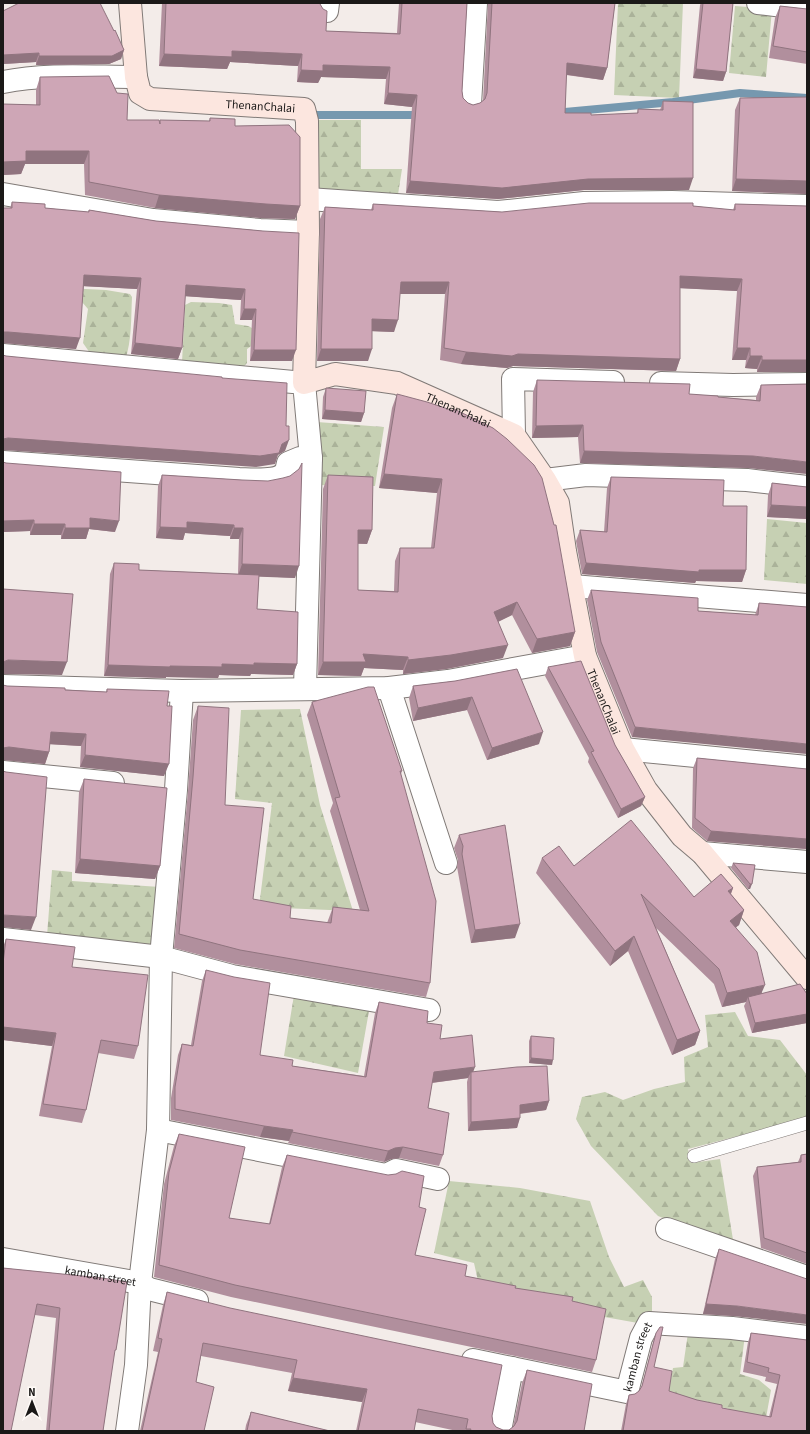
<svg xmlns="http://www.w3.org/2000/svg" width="810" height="1434" viewBox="0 0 810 1434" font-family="'Source Sans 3',sans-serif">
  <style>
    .forest { fill: url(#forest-firs) }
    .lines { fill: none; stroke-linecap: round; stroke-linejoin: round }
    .stream { stroke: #7698af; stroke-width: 8 }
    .lane-casing { stroke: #807a77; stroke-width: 14 }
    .street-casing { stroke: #807a77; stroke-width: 24 }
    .secondary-casing { stroke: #807a77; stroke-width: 24 }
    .lane { stroke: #fff; stroke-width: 13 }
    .street { stroke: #fff; stroke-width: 22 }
    .secondary { stroke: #fce6df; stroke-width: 22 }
    .wall { fill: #b18f9d }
    .shaded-wall { fill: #90747f }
    .building { fill: #cea6b6; stroke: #90747f }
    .labels { text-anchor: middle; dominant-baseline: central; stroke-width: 3; stroke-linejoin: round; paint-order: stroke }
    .street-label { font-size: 12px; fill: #1b1918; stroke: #fffaf7 }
  </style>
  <defs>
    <pattern id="forest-firs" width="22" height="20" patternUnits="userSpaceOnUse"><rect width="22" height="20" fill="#c6d0b3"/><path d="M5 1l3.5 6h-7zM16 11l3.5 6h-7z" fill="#aab299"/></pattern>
  </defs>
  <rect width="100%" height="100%" fill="#f3ece9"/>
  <path class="forest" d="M618 3H683L679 98 614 95Z
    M735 6 772 9 766 77 729 73Z
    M311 120H361V169H402L397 201 312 192Z
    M3 285 106 290 130 294 132 297C131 317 132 341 125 360L90 353 83 343 88 309 82 302Z
    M191 302 219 303 232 305 235 324 248 326 256 330 257 342 247 349V363L241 369 182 362 185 305Z
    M317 422 384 427 375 486 314 485Z
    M767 519 807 523V584L764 580Z
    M300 709 320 805 353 911 259 907 272 803 235 799 241 710Z
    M52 870 72 872V881L160 887 155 951 47 936Z
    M294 995 369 1011 358 1073 284 1056Z
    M735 1012 748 1036 780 1040 807 1075V1118L688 1149 691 1163 720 1159 734 1246 658 1216 591 1146 576 1119 582 1097 605 1092 623 1100 654 1089 685 1082 684 1057 708 1047 705 1015Z
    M449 1181 520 1188 590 1201 609 1257 624 1287 643 1280 652 1297V1317L638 1323 582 1313 478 1281 474 1263 434 1253Z
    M688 1333 745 1335 740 1374 759 1380 771 1390 766 1418 668 1394 673 1368 683 1367Z"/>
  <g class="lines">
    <path class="stream" d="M554 113 673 102 740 93 807 98
      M307 115H421"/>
    <g class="lane-casing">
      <path id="lane" d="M694 1156 807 1123"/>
    </g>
    <g class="street-casing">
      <g id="street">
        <path d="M758 3 807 9"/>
        <path d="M327 11 328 3"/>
        <path d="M3 82C47 73 92 77 136 77"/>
        <path d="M470 104 476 3"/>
        <path d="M3 194 153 220 260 230 308 232"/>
        <path d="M308 199 498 212 584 203 672 202 807 206"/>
        <path d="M3 355 304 383 311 458 305 689"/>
        <path d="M661 383 733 385 807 384"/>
        <path d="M514 435 513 379 613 382"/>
        <path d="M3 462 239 479C249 479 278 482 285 472 287 470 287 466 288 463L300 458H311"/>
        <path d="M545 480 586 475 747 480 807 487"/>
        <path d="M572 586 807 605"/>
        <path d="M3 686 182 691 389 688 448 681 585 656"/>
        <path d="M389 688 446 863"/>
        <path d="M623 749 807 767"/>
        <path d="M3 772 113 783"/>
        <path d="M702 853 807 862"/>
        <path d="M3 939 161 957 232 976 429 1010"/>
        <path d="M158 1130 386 1175 396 1170 438 1179"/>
        <path d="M667 1229 807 1277"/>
        <path id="s1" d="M3 1259 140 1283 149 1289 197 1301"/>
        <path id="s2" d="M473 1360 627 1392 641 1338 649 1323 732 1328 807 1337"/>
        <path d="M127 1431 136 1365 140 1283 158 1130 161 957 176 790 182 691"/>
        <path d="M500 1431 512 1368"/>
      </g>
    </g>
    <g class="secondary-casing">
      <g id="secondary">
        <path id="s3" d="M130 3 136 77 140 93 150 99 304 109 307 121 308 232 304 383 335 374 397 383 514 435 545 480 558 503 565 551 585 656 623 749 646 790 682 836 702 853 807 978"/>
      </g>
    </g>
    <use href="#lane" class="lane"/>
    <use href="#street" class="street"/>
    <use href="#secondary" class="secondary"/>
  </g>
  <path class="wall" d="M162 3H320L326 31 397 33 399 3H467L462 91 463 98 468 103 473 105 480 103 483 101 488 3H615L607 68 603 80 566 75 565 113 591 115 637 113 638 109 660 110 663 101 689 190H584L498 199 406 193 412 107 384 104 386 79 321 77 318 83 297 82 298 66 230 62 227 69 159 66Z
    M701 3H733L726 72 723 81 693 78 700 5Z
    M780 6 807 9V64L769 58 775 18Z
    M3 11 114 31 124 50 121 59 109 64 36 65V62L3 64Z
    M40 77 127 120 160 122V120L209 121 210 118 235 126 300 206 295 219 261 218 155 208 85 195 84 164H25L21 174 3 175V104L36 105V90Z
    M807 97V194L732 191 735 110 740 98Z
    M12 202 45 208 88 212 89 210 156 221 263 231 292 361H250L252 320H240L241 300 185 296 182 348 178 359 131 354 137 289 84 286 76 349 3 343V208H10Z
    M373 204 502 212 693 206 733 210 735 204 807 206V372H757V369L745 368 746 360H732L737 291 680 288V359L676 371 513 366 507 368 461 364 440 360 445 294H400L394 332 372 331 368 361H317L320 219 325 207 371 210Z
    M537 380 718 397 756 400V397L761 385 807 384 748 468 580 463 578 437 532 438 533 392Z
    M326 388 364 413 361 422 322 419 323 397Z
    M397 394 575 632 570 646 532 653 512 615 498 622 503 658 446 669 403 674V670L364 668 361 676 318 675 323 489 328 475 372 530 367 544H358V590L394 591 395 561 400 548H431L437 493 379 488 392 408Z
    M3 462 115 532 89 529 86 539H61V535H30V531L3 532Z
    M162 475 242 480 295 578 259 576 257 609 297 664 293 675 251 674 250 676 219 675 218 678 166 677V678L104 676 110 574 114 563 139 570 238 574 239 539H230V536L185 533 183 540 156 538 158 486Z
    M611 477 723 506 746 570 742 582 696 581 695 583 582 574 576 541 580 530 604 532 607 488Z
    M772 483 807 487V519L767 517 768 495Z
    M591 590 698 611 755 615 759 603 807 607 632 737 597 652 587 600Z
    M548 667 615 745 645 797 641 806 618 818 588 762 589 758 545 676Z
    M455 681 539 744 487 760 467 710 413 721 409 698 413 686Z
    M7 686 106 692 107 689 167 706 164 776 80 767 81 746 50 744 49 752 45 764 4 760Z
    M312 702 402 771 401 774 430 983 426 997 235 964 174 948 188 791 193 720 198 706 225 805 253 899 290 918 327 923 333 907 360 910 330 811 333 803 307 715Z
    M697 758 807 769V849L707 841 692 828 693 768Z
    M84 779 160 866 155 879 75 873 79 792Z
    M459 835 515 938 471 943 457 867 458 860 454 848Z
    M542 858 574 866 694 897 733 888 731 894 744 910 739 925 736 927 762 993 807 994V1023L752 1033 744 1006 746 1002 722 1007 714 984 656 928 700 1031 695 1045 672 1055 628 951 610 966 536 873Z
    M733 863 755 865 750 889H748L731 868Z
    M6 939 72 967 138 1046 134 1059 98 1053 86 1110 82 1123 39 1116 52 1046 3 1040V947Z
    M206 970 260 1055 292 1066 364 1076 375 1013 379 1002 427 1023 440 1039 473 1072 549 1101 546 1110 520 1114 517 1128 468 1131 467 1082 468 1078 432 1083 428 1108 443 1155 439 1166 399 1158 391 1159 384 1162 288 1143 289 1141 260 1137 171 1120V1098L178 1055 182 1044 191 1045 202 981Z
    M531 1036 552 1065 529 1063V1041Z
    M179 1134 229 1218 269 1224 282 1167 287 1155 419 1207 415 1255 465 1276 572 1301 596 1360 592 1372 231 1297 154 1277 164 1184 174 1146Z
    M807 1154V1264L761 1248 753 1176 757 1167 798 1162 801 1155Z
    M719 1249 733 1316 703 1314 715 1259Z
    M3 1268 102 1278 113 1358 103 1431H46L56 1318 35 1315Z
    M167 1292 492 1416 493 1423 496 1427 503 1430H509L513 1427 522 1383 527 1370 584 1431H457L415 1422 414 1431H356L362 1402 288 1391 292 1373 201 1356 196 1382 204 1431H140L158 1352 153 1351 163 1305Z
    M656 1333 654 1367 669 1391 722 1408 769 1417 777 1384 765 1381 766 1377 743 1372 748 1342 751 1333 807 1340V1431H621L626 1404 629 1395 635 1394 639 1391 641 1389 653 1343Z
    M251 1412 330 1431H245L246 1425Z"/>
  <path class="shaded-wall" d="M124 50 121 59 109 64 36 65 39 56Z
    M232 51 302 54 298 66 230 62 227 69 159 66 164 54Z
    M39 53 36 62 3 64V55Z
    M567 63 607 68 603 80 562 74Z
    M323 65 390 67 386 79 321 77 318 83 297 82 301 70Z
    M696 69 726 72 723 81 693 78Z
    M388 93 417 95 412 107 384 104Z
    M26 151H89L84 164H25L21 174 3 175V162Z
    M693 178 689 190H584L498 199 406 193 410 181 588 179Z
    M736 179 807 181V194L732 191Z
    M159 195 300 206 295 219 261 218 155 208Z
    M84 275 141 278 137 289 80 286Z
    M680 276 742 279 737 291 676 288Z
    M401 282H449L445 294H396Z
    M186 285 245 289 241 300 182 296Z
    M244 309H256L252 320H240Z
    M372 319 398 320 394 332 367 331Z
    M3 332H8L80 338 76 349 3 343Z
    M135 343 182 348 178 359 131 354Z
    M737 348H750L746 360H732Z
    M321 349H372L368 361H317Z
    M254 350H296L292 361H250Z
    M466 352 680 359 676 371 513 366 507 368 461 364Z
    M750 356H762L757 369 745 368Z
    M762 360H807V372H757Z
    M325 410 364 413 361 422 322 419Z
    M583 425 578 437 532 438 536 426Z
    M8 438 282 444 289 440 285 451 278 455 275 464 256 467 3 450V439Z
    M584 451 753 456 807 462V474L748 468 580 463Z
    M384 474 442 479 437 493 379 488Z
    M771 505 807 507V519L767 517Z
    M90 518 119 521 115 532 89 529 86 539H61L65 528Z
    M34 520 30 531 3 532V521Z
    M187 522 234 525 230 536 185 533 183 540 156 538 160 527Z
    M34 524H65L61 535H30Z
    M234 528H243L239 539H230Z
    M358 530H372L367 544 353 543Z
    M586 563 746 570 742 582 696 581 695 583 582 574Z
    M242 564 299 566 295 578 238 576Z
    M517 602 512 615 489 626 494 612Z
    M575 632 570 646 532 653 537 639Z
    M508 645 503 658 446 669 403 674 408 660Z
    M363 654 408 657 403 670 364 668 361 676 318 675 323 662Z
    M8 660 67 662 62 675 3 674V662Z
    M254 663 297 664 293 675 251 674 250 676 219 675 218 678 166 677V678L104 676 108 665 170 666Z
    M472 697 467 710 413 721 418 708Z
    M635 727 807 744V754L632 737Z
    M51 732 86 734 81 746 46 744Z
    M543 732 539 744 487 760 492 748Z
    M9 747 49 752 45 764 3 760V748Z
    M85 755 169 764 164 776 80 767Z
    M645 797 641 806 618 818 621 809Z
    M711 831 807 839V849L707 841Z
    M80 859 160 866 155 879 75 873Z
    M750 884H752L750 889H748Z
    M733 888 727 903 728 891Z
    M744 910 739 925 725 936 730 921Z
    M3 915 36 917 31 930 3 927Z
    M520 924 515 938 471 943 475 930Z
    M634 936 628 951 610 966 615 951Z
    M765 985 759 999 748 997 746 1002 722 1007 727 993Z
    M807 1014V1023L752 1033 755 1023Z
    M3 1027 56 1033 52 1046 3 1040Z
    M700 1031 695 1045 672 1055 677 1040Z
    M531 1058 553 1060 552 1065 529 1063Z
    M475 1067 471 1078V1072L468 1078 430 1083 434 1072Z
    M549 1101 546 1110 516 1114 520 1105Z
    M520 1118 517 1128 468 1131 471 1122Z
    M264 1126 293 1130 289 1141 260 1137Z
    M403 1147 399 1158 391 1159 384 1162 388 1151 395 1148Z
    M706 1304 737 1306 807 1315V1324L733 1316 703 1314Z
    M293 1378 367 1389 362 1402 288 1391Z"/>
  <path class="building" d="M19 3H100L114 31 115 30 124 50 112 56H39V53L3 55V11Z
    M166 3H320V4L323 9 327 11 326 31 400 34 402 3H467L462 91 463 98 468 103 473 105 480 103 485 99 487 93 492 3H615L607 68 567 63 565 113H591V115L638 113V109L663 110V101L693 102V178L588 179 502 188 410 181 417 95 388 93 390 67 323 65V71L301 70 302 54 232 51V57L164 54Z
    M703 3H733L726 72 696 69Z
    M780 6 807 9V52L773 46Z
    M109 76 117 93 128 94 127 120H159L160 124V120L210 121V118L235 119V126L289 125 300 137V206L266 204 159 195 89 182V151H26V161L3 162V104L40 105V77Z
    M807 97V181L736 179 740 98Z
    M12 202 45 204V208L89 212V210L156 221 263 231 299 233 296 350H254L256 309H244L245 289 186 285 182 348 135 343 141 278 84 275 80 338 8 332H3V208H12Z
    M589 203H693V206L735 210V204L807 206V360H762V356H750V348H737L742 279 680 276V359L518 354 512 356 466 352 444 348 449 282H401L398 320 372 319V349H321L325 207 373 210V204L502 212Z
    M3 355 6 356 222 377V378L287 383 286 426H289V440L282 444 279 453 260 456 8 438 3 439Z
    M537 380 690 384 689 394 718 396V397L760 401 761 385 807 384V462L753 456 584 451 583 425 536 426Z
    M326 388 366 391 364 413 325 410Z
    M397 394 427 402 454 411V409L493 428 507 439 534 465 542 478 554 525H556L575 632 537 639 517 602 494 612 508 645 451 655 408 660V657L363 654 366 662H323L328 475 373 477 372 530H358V590L398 592 400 548H434L442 479 384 474Z
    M3 462 6 463 121 472 119 521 90 518V528H65V524H34V520L3 521Z
    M302 463 299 566 242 564 243 528H234V525L187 522V528L160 527 162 475 242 480 268 481 283 478 290 476 299 469Z
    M611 477 724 480 723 506H747L746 570H699V572L586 563 580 530 607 532Z
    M772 483 807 487V507L771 505Z
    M114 563 139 564V570L259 575 257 609 298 612 297 664 254 663V665L222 664V667L170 666V667L108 665Z
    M3 589 73 594 67 662 8 660 3 662Z
    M591 590 698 598V611L758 615 759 603 807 607V744L635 727 601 642Z
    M581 661 615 745 645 797 621 809 591 752 594 751 548 667Z
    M517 669 543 732 492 748 472 697 418 708 413 686 455 681Z
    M3 685 7 686 65 688V690L107 692V689L169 691 167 706H172L169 764 85 755 86 734 51 732 49 752 9 747 3 748Z
    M368 687H374L402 771H400L436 901 430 983 240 950 179 934 193 777 198 706 229 708 225 805 264 808 253 899 291 906 290 918 331 923 333 907 369 911 335 798 340 797 312 702Z
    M697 758 807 769V839L711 831 695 818Z
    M3 771 6 772 47 777 36 917 3 915Z
    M84 779 167 788 160 866 80 859Z
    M631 820 694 897 721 874 733 888 728 891 744 910 730 921 757 952 765 985 727 993 719 969 641 894 700 1031 677 1040 634 936 615 951 542 858 559 846 574 866Z
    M505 825 520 924 475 930 462 854 463 846 459 835Z
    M733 863 755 865 752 884H750Z
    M6 939 75 947 72 967 148 975 138 1046 101 1040 86 1110 43 1104 56 1033 3 1027V963Z
    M206 970 234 977 270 983 260 1055 293 1060 292 1066 366 1077 379 1002 428 1011 427 1023 442 1025 440 1039 472 1035 475 1067 434 1072 428 1108 449 1113 443 1155 403 1147 395 1148 388 1151 292 1132 293 1130 264 1126 175 1109V1087L182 1044 193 1046Z
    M800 984 807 994V1014L755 1023 748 997Z
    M531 1036 554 1038 553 1060 531 1058Z
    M547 1066 549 1101 520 1105V1118L471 1122V1072L517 1067Z
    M179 1134 245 1147 229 1218 270 1224 287 1155 388 1175 396 1174 402 1171 424 1176 419 1207 426 1209 415 1255 467 1265 465 1276 516 1286 515 1288 573 1297 572 1301 606 1309 596 1360 235 1285 159 1265 169 1172Z
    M807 1154V1253L764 1238 757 1167 801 1162V1155Z
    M719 1249 807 1279V1315L737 1306 706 1304Z
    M3 1268 102 1278 127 1282 116 1350H115L103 1431H49L60 1308 37 1304 11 1431H3Z
    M167 1292 230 1308 502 1365 492 1416 493 1423 496 1427 503 1430H509L514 1426 517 1421 527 1370 592 1384 584 1431H470L471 1429H466L468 1419 418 1409 414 1431H358L367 1389 293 1378 297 1360 203 1343 196 1382 214 1387 204 1431H142L162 1339 158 1338Z
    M660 1327H663L654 1367 672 1371 669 1391 697 1400 722 1405V1408L771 1417 780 1375 768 1372 769 1368 747 1362 751 1333 807 1340V1431H623L629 1395 635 1394 639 1391 642 1386 656 1333Z
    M251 1412 330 1431H247Z"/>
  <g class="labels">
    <g class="street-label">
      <text stroke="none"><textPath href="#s3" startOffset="213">ThenanChalai</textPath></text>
      <text stroke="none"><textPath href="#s3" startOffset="693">ThenanChalai</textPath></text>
      <text stroke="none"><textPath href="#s3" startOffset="1040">ThenanChalai</textPath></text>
      <text stroke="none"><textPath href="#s1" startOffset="99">kamban street</textPath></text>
      <text stroke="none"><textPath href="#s2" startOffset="194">kamban street</textPath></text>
    </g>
  </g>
  <rect width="810" height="1434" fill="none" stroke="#1b1918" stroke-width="8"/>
  <g transform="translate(32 1402)" stroke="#fffaf7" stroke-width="3" paint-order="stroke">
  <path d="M0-3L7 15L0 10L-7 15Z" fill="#1b1918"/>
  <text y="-6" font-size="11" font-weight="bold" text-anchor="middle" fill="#1b1918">N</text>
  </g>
</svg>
